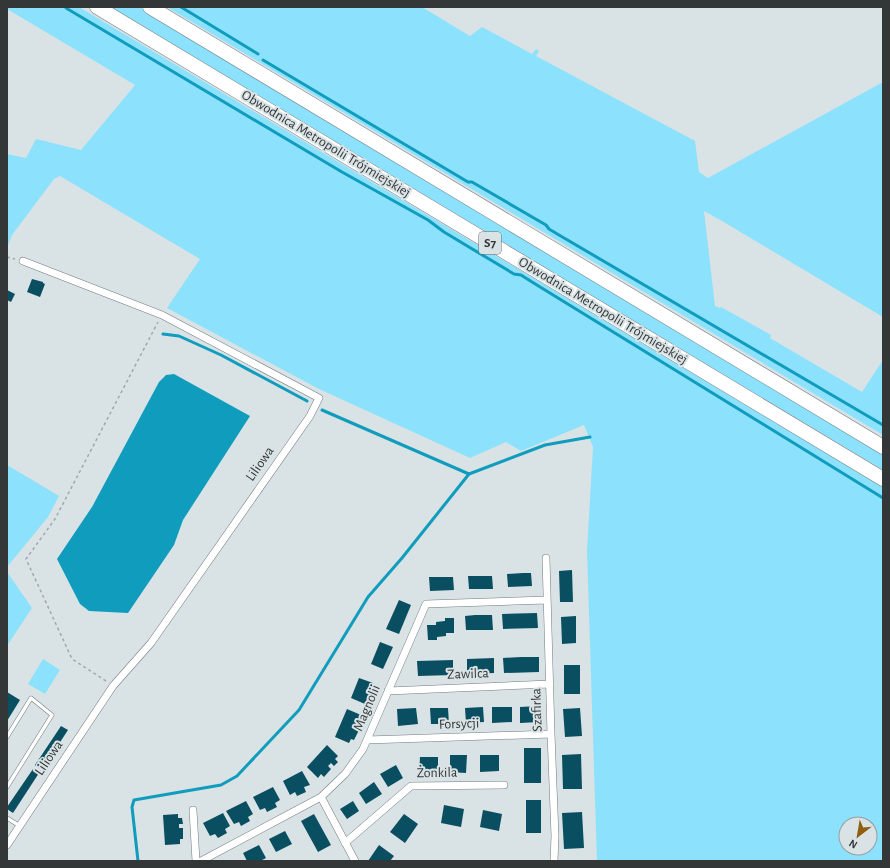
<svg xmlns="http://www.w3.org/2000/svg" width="890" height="868" viewBox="0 0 890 868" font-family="'Alegreya Sans',sans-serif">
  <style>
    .green { fill: #8ce2fd; fill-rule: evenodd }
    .water { fill: #0f9cbd }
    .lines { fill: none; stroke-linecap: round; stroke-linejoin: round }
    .stream { stroke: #0f9cbd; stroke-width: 3 }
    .building { fill: #0a4f61 }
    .service-casing { stroke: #737b7e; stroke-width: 4.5 }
    .minor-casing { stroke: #737b7e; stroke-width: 8 }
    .motorway-casing { stroke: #737b7e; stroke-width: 15 }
    .path { stroke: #a1a8aa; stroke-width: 1.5; stroke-dasharray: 3 3; stroke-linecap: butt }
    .service { stroke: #fff; stroke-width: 3.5 }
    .minor { stroke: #fff; stroke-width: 7 }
    .motorway { stroke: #fff; stroke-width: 14 }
    .labels { text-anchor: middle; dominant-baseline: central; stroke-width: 4; stroke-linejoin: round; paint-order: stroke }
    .shield { fill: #d9e2e5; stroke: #666a6c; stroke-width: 1 }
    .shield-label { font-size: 13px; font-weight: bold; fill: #343738 }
    .street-label { font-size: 14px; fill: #343738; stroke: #d9e2e5 }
  </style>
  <rect width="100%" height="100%" fill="#d9e2e5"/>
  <path class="green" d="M7 7H79L883 487V861H597L587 551 593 447 584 425 521 451 506 442 470 458 319 389 167 308 200 259 60 176 54 179 12 235 8 245V250H7V154L26 158 36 139 81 150 135 85 7 9ZM846 824H870V848H846Z
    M108 7H139L883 452V470Z
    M167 7H422L470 36 482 27 532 54 536 49 539 51 536 56 695 141 699 172 708 178 883 82V317L722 221 704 211 715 306 720 308 721 307 771 335 770 338 862 392 883 360V435Z
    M7 465 59 496 48 517 7 567Z
    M7 572 32 608 7 646Z
    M43 659 60 670 45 694 28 684Z"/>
  <path class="water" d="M174 374 250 416 183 520 174 545 128 613 89 611 80 604 57 559 92 507 159 382 166 375Z"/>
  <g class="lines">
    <path class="stream" d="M181 7 258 54
      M66 8 342 172 428 220 444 232 514 274 521 275 532 282 883 498
      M263 60 468 182H472L546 225 549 229 559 235 883 425
      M163 334 179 336 221 355 307 401
      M322 410 469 474 545 445 590 437
      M138 861 132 807 134 800 221 785 237 776 299 710 368 597 402 558 469 474"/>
  </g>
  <path class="building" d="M32 279 43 282V283L45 284 40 297 27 292Z
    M7 290 15 294 11 302 7 300Z
    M572 570 573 602H560L559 571Z
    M523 573H531L532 586 508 587 507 574Z
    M468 576H492L493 589H469Z
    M429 577H453L454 590 430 591Z
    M399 600 411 605 399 634 386 629Z
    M537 613 538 628 503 629 502 614Z
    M475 615H492L493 630H466L465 616Z
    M576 616V643L562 644 561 617Z
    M445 618H454V633H446V636L437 637V640H428L427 625H436V622L445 621Z
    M380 642 393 647 383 669 371 664Z
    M521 657H539V672L504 673 503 658Z
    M494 658V673L467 674V659Z
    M453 660V675L418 676 417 661Z
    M564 665H580V694H564Z
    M359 678 373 683 371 689 375 690 371 700 367 699 365 704 351 698Z
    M7 692 20 700 7 721Z
    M538 706 539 722 520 723V707Z
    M483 707 484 722 466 723 465 708Z
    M492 707H512V722L492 723Z
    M416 708 418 724 398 726 397 709Z
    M430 708H448L449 724H431Z
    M580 708 582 736 565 737 563 709Z
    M347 709 361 715 359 720 362 721 360 727 357 725 355 729 359 730 354 740 351 739 349 743 335 737Z
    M61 726 68 730 42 770 35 765Z
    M327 745 338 756 335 759 338 762 334 766 331 763 328 766 331 769 324 777 321 774 318 778 307 767Z
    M524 748H541V783H524Z
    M581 754 582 789H563L562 755Z
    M450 755H467L466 773 450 772Z
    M480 755H499V771L480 772Z
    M420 757H438V775H419Z
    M396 765 403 778 388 787 380 774Z
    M33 769 39 773 13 813 7 809V807Z
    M302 771 310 785 304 787 306 792 297 796 295 792 290 795 283 781Z
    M374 782 382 794 366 804 359 793Z
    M273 787 280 800 275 803 277 807 267 812 265 808 260 810 253 797Z
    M526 800H541V833H526Z
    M246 801 253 814 248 817 250 821 241 826 239 822 234 824 226 811Z
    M353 801 359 811 347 819 340 809Z
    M444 805 464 809 461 827 441 823Z
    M483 810 502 814 499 831 480 827Z
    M582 812 584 848 564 849 562 813Z
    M223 813 230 826 225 829 227 833 218 838 215 834 210 836 203 823Z
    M178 814V818H182L183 824H179V828H183V839H180V844L165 845 163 815Z
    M314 814 331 845 318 852 301 821Z
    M404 814 418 824 405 843 390 832Z
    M285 831 292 844 276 852 269 839Z
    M259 845 266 858 260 861H247L243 853Z
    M379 845 394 856 390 861H368Z"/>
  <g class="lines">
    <g class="service-casing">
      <path id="service" d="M7 737 31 698 52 715 7 787
        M7 818 20 826"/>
    </g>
    <g class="minor-casing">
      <path id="minor" d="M546 558 551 734 555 836 554 861
        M388 691 550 684
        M367 740 551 734
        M321 797 355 861
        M193 810 196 861
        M345 843 411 786 504 785
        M7 845 113 686 151 643 310 416 319 398 162 315 23 261
        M201 861 321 797 345 774 363 749 426 604 547 600"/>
    </g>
    <g class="motorway-casing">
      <path id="motorway" d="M97 7 883 479
        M150 7 883 447"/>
    </g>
    <path class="path" d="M7 257 15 259
      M106 681 72 659 26 559 55 519 158 322"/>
    <use href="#service" class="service"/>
    <use href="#minor" class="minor"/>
    <use href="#motorway" class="motorway"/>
  </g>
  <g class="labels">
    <rect class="shield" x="479" y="232" width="22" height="22" rx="3"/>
    <g class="shield-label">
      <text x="490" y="243">S7</text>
    </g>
    <g class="street-label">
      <text transform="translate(326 144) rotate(31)">Obwodnica Metropolii Trójmiejskiej</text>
      <text transform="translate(603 311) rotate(31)">Obwodnica Metropolii Trójmiejskiej</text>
      <text transform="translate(260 464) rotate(-55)">Liliowa</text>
      <text transform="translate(468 674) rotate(-2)">Zawilca</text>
      <text transform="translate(367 708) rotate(-67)">Magnolii</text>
      <text transform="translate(537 710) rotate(-92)">Szafirka</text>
      <text transform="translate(459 724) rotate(-2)">Forsycji</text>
      <text transform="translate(49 758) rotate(-56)">Liliowa</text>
      <text transform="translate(437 773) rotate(-1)">Żonkila</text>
    </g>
  </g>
  <rect width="890" height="868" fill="none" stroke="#343738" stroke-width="16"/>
  <g transform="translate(858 836) rotate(211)"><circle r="19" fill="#d9e2e5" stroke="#979ea0"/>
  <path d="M0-3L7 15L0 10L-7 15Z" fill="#915e10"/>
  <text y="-6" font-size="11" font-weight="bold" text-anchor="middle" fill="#343738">N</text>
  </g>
</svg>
